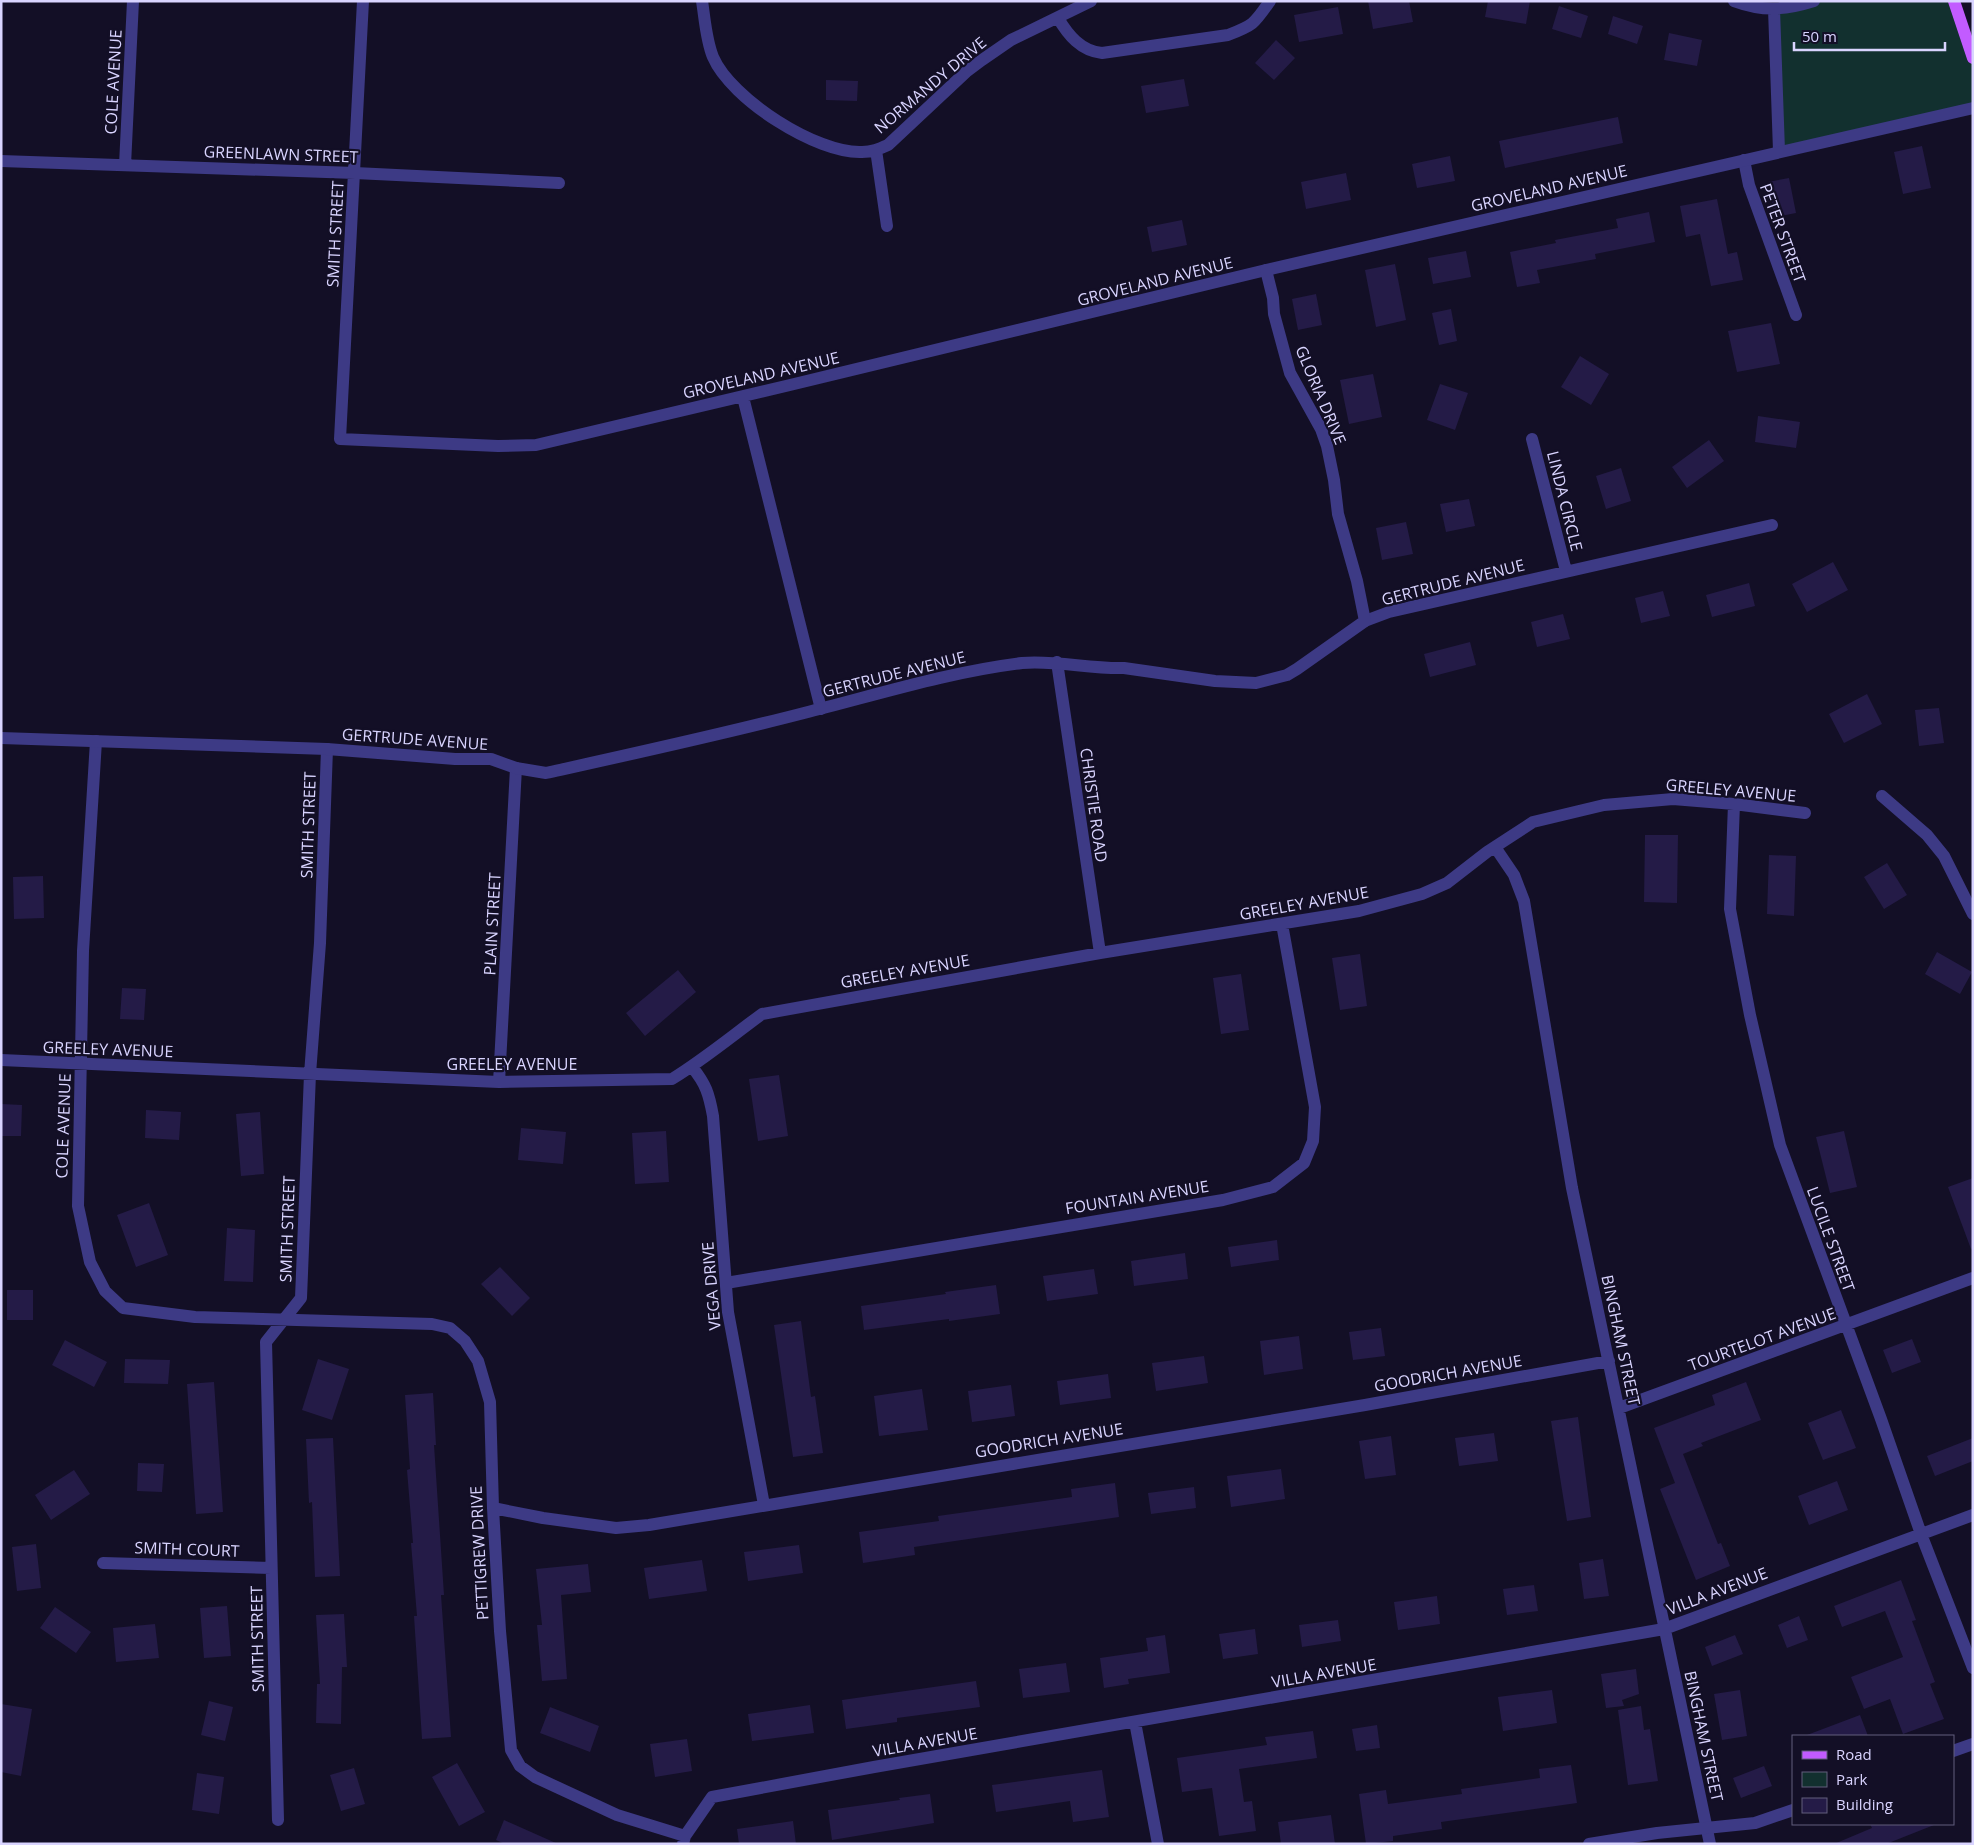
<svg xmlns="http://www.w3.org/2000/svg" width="1974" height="1845" viewBox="0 0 1974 1845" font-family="'Open Sans',sans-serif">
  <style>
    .green { fill: #12302f }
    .building { fill: #241b47 }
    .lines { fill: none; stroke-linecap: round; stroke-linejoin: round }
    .minor { stroke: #3d3a85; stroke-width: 12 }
    .tertiary { stroke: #3d3a85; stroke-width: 12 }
    .primary { stroke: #c25bff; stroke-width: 12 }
    .labels { text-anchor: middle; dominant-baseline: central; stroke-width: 4.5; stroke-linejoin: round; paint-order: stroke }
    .street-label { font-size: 16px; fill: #d9d4ff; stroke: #130f26 }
  </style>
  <rect width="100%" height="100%" fill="#130f26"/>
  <path class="green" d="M1809 1H1952L1973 56V107L1783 149 1773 11Z"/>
  <path class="building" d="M1368 1H1409L1413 22 1373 29Z
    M1488 1H1530L1526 24 1485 17Z
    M1559 6 1588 16 1581 38 1552 29Z
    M1338 7 1343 34 1299 42 1294 15Z
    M1613 16 1643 26 1637 44 1608 34Z
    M1669 33 1702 40 1697 66 1664 60Z
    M1276 40 1295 58 1274 80 1255 63Z
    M1184 79 1189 106 1146 113 1141 86Z
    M826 80 858 81 857 101 826 100Z
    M1618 117 1623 143 1505 168 1499 141Z
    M1922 146 1931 188 1903 194 1894 152Z
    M1450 156 1455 181 1417 188 1412 164Z
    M1346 173 1351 200 1306 209 1301 182Z
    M1789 178 1796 213 1775 217 1768 182Z
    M1717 199 1728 254 1737 252 1743 280 1711 286 1700 234 1686 237 1680 206Z
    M1649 212 1655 242 1595 254 1596 259 1537 270 1540 283 1517 287 1510 252 1556 243 1555 240 1618 228 1616 219Z
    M1182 220 1187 245 1152 252 1147 227Z
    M1466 251 1471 277 1433 284 1428 258Z
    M1395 264 1406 320 1376 327 1365 270Z
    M1316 294 1322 325 1298 330 1292 299Z
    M1451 309 1457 341 1439 345 1432 313Z
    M1771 323 1780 364 1737 372 1728 331Z
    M1580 356 1609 374 1591 405 1561 387Z
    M1373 374 1382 417 1349 424 1340 380Z
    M1440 384 1468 393 1455 430 1427 420Z
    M1758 416 1800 422 1796 448 1755 442Z
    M1709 440 1724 461 1687 488 1672 467Z
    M1621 468 1631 501 1606 509 1596 476Z
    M1469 499 1475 526 1446 532 1440 504Z
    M1406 522 1413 554 1382 560 1376 528Z
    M1833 562 1848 590 1807 612 1792 584Z
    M1749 583 1755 606 1712 617 1706 595Z
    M1663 591 1670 616 1641 623 1635 598Z
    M1563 614 1570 639 1537 647 1531 622Z
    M1470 642 1476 665 1430 677 1424 654Z
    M1867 694 1882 724 1844 743 1829 714Z
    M1939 708 1944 743 1919 746 1915 710Z
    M1645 835H1678L1677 903 1644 902Z
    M1769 855 1796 856 1794 916 1767 914Z
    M1887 863 1907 895 1884 909 1864 877Z
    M43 876 44 918 14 919 13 877Z
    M1937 952 1972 972 1960 994 1925 974Z
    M1360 954 1367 1006 1340 1010 1332 958Z
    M678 970 696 992 645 1036 626 1013Z
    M1241 974 1249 1030 1221 1034 1213 978Z
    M122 988 146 989 144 1020 120 1019Z
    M779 1075 788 1136 758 1141 749 1079Z
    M1 1104 22 1105 21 1136H1Z
    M146 1110 181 1112 179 1140 145 1138Z
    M260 1112 264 1174 241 1176 236 1114Z
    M521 1128 566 1132 563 1164 518 1160Z
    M666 1131 669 1182 635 1184 632 1133Z
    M1844 1131 1857 1187 1830 1193 1816 1137Z
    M1973 1178V1248L1971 1249 1948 1187Z
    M149 1203 168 1255 136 1267 117 1215Z
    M227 1228 255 1230 253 1282 224 1281Z
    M1277 1240 1279 1260 1231 1267 1228 1247Z
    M1185 1253 1188 1279 1134 1286 1131 1261Z
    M500 1267 530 1298 512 1316 481 1284Z
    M1094 1269 1098 1294 1047 1301 1043 1276Z
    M996 1285 1000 1314 949 1321V1319L864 1330 861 1306 946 1294 945 1292Z
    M7 1290H33V1320H7Z
    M801 1321 811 1397 815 1396 823 1453 793 1457 774 1325Z
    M1381 1328 1385 1356 1353 1360 1349 1332Z
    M1299 1336 1303 1369 1264 1375 1260 1341Z
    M1912 1339 1921 1362 1892 1373 1883 1350Z
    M65 1340 107 1362 94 1387 52 1365Z
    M1204 1356 1208 1383 1156 1391 1152 1363Z
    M125 1359 170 1360 168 1384 124 1383Z
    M318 1359 349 1369 332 1420 302 1410Z
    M1108 1374 1111 1398 1060 1405 1057 1381Z
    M214 1382 223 1512 196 1514 187 1384Z
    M1746 1382 1761 1420 1701 1443 1703 1446 1683 1454 1718 1544 1721 1543 1730 1566 1696 1580 1660 1489 1675 1483 1654 1428 1715 1405 1712 1395Z
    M1011 1385 1015 1416 972 1422 968 1391Z
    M922 1389 928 1430 879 1436 874 1396Z
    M433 1393 436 1445H434L444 1595H441L451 1737 422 1739 414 1616H417L411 1543H413L407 1470 410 1469 405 1395Z
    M1841 1410 1856 1448 1823 1460 1808 1423Z
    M1578 1417 1591 1517 1567 1521 1551 1421Z
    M1494 1433 1498 1461 1459 1466 1455 1438Z
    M1391 1436 1396 1475 1365 1479 1359 1441Z
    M333 1438 340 1576 315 1577 312 1502 309 1503 306 1439Z
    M1973 1438V1461L1935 1476 1927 1456Z
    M138 1463 164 1464 162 1492 137 1491Z
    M1281 1469 1285 1499 1231 1507 1227 1476Z
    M74 1470 90 1494 51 1520 35 1495Z
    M1837 1481 1848 1510 1809 1525 1798 1496Z
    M1115 1483 1119 1517 914 1547 915 1555 863 1563 859 1532 939 1521 938 1516 1072 1497 1071 1489Z
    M1194 1487 1196 1508 1151 1514 1148 1493Z
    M36 1544 41 1588 17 1591 12 1547Z
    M799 1545 803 1573 748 1581 744 1552Z
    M1603 1559 1609 1596 1584 1599 1579 1563Z
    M702 1560 707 1591 649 1599 644 1568Z
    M588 1564 591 1592 561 1595 567 1679 542 1681 537 1625H542L536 1569Z
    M1901 1580 1916 1620 1912 1621 1935 1682 1930 1684 1944 1719 1903 1734 1890 1699 1864 1709 1851 1677 1903 1657 1885 1611 1842 1627 1834 1606Z
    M1534 1585 1538 1611 1507 1615 1503 1589Z
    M1437 1596 1440 1624 1398 1630 1394 1602Z
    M227 1606 231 1656 204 1658 200 1608Z
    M55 1607 91 1632 76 1653 40 1628Z
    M344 1614 347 1667H342L341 1724 316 1723 317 1684H320L316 1615Z
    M1799 1616 1808 1640 1787 1648 1778 1625Z
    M1338 1620 1341 1641 1302 1647 1299 1625Z
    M155 1624 159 1658 116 1662 113 1628Z
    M1255 1629 1258 1654 1223 1659 1219 1634Z
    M1165 1635 1170 1673 1128 1679 1129 1684 1104 1688 1100 1658 1148 1651 1146 1638Z
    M1735 1635 1743 1654 1712 1666 1705 1647Z
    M1066 1663 1070 1692 1023 1698 1019 1669Z
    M1636 1669 1639 1694 1622 1700 1624 1706 1606 1708 1601 1674Z
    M976 1681 980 1707 897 1718V1722L846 1729 842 1700Z
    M1552 1690 1557 1723 1503 1731 1498 1697Z
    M1740 1690 1747 1736 1722 1740 1714 1694Z
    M209 1701 233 1707 225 1741 201 1735Z
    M1 1704 32 1709 21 1776 1 1772Z
    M810 1705 814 1733 752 1741 748 1714Z
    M1641 1706 1644 1730 1650 1729 1658 1781 1628 1785 1618 1710Z
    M550 1707 599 1726 590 1752 540 1733Z
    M1860 1715 1868 1736H1807V1735Z
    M1377 1725 1380 1748 1356 1751 1352 1729Z
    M1313 1731 1317 1758 1239 1769 1244 1802 1252 1801 1256 1831 1219 1836 1212 1788 1182 1792 1177 1758 1267 1745 1265 1737Z
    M687 1739 692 1771 655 1777 650 1744Z
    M457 1763 485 1812 459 1826 432 1777Z
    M1571 1765 1577 1803 1441 1822 1442 1829 1393 1836V1841L1366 1844 1359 1794 1386 1790 1388 1804 1462 1794 1461 1789 1540 1778 1539 1769Z
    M1764 1766 1772 1786 1741 1798 1733 1778Z
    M354 1768 365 1804 341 1811 330 1775Z
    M1102 1770 1109 1817 1073 1822 1070 1801 996 1812 992 1785Z
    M197 1773 224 1777 219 1814 192 1810Z
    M930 1794 934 1823 832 1840 828 1810 900 1800 899 1798Z
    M1331 1815 1335 1844H1281L1278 1822Z
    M504 1820 558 1844H505L496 1840Z
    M793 1821 796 1844H739L737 1829Z
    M1870 1824H1934V1825L1886 1844H1834L1872 1828Z"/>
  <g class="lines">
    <path class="minor" d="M363 1 340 439 498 446 536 445 790 385 1266 270
      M702 1C705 20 706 40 713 57 731 99 817 154 862 152 872 152 879 149 888 145L966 72 982 60 1011 40 1091 1
      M1734 1C1764 12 1785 10 1814 1
      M1774 9 1779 151
      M1058 18C1068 35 1081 51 1102 53L1228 35C1254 25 1254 24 1270 1
      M876 150 887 226
      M1744 160 1749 185 1796 315
      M1 161 355 173 559 183
      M125 165 133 1
      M743 397 821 709
      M1532 439 1566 571
      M1365 621 1389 612 1772 525
      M1057 662 1100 953
      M96 741 83 951 78 1206 90 1262 105 1291 123 1308 195 1317 432 1324 450 1328 465 1341 478 1361 490 1402 493 1508 500 1631 511 1750 520 1766 535 1777 617 1815 685 1836
      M1882 796 1927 835 1944 856 1973 914
      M1734 804 1730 909 1750 1015 1780 1145 1881 1419 1921 1534 1973 1668
      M1495 847 1514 875 1524 901 1572 1188 1710 1844
      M1 1060 499 1082 672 1079C703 1060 732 1036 762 1014L1100 953 1359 911 1422 894 1447 883 1487 852 1533 822 1604 805 1673 799 1734 804 1805 813
      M692 1067C706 1084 709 1094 713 1116L728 1312 764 1505
      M499 1082 516 768
      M726 1283 1223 1200 1273 1187 1304 1163 1313 1141 1315 1107 1282 924
      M1619 1408 1973 1278
      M493 1508 543 1518 616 1528 649 1525 1365 1405 1609 1361
      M103 1563 271 1568
      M1135 1722 1158 1844
      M278 1820 266 1342 301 1298 310 1074 320 943 327 749
      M683 1844 685 1836 712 1797 874 1767 1664 1629 1973 1515"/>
    <path class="tertiary" d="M1 738 327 749 455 759H491L516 768 546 773C632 754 719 735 804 713 876 695 948 672 1022 663 1056 660 1089 669 1124 668L1215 681 1256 683 1287 675 1297 669 1365 621 1357 581 1338 514 1334 480 1327 446 1321 429 1290 373 1274 314 1273 298 1266 270 1973 108
      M1953 1751 1973 1744
      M1589 1844 1657 1833 1755 1823 1793 1810"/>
    <path class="primary" d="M1954 1 1973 58"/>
  </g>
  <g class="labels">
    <g class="street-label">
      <text transform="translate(113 82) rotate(-87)">COLE AVENUE</text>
      <text transform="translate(930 85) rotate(-40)">NORMANDY DRIVE</text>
      <text transform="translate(281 154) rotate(2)">GREENLAWN STREET</text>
      <text transform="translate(1549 188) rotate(-13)">GROVELAND AVENUE</text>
      <text transform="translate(1783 233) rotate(70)">PETER STREET</text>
      <text transform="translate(335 234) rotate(-87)">SMITH STREET</text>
      <text transform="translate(1155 281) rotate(-14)">GROVELAND AVENUE</text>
      <text transform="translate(761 375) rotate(-13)">GROVELAND AVENUE</text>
      <text transform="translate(1321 395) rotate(67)">GLORIA DRIVE</text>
      <text transform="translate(1565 501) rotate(76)">LINDA CIRCLE</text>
      <text transform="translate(1453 582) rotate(-14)">GERTRUDE AVENUE</text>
      <text transform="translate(894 674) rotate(-14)">GERTRUDE AVENUE</text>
      <text transform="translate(415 739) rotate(4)">GERTRUDE AVENUE</text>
      <text transform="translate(1731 790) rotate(5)">GREELEY AVENUE</text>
      <text transform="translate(1094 805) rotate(82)">CHRISTIE ROAD</text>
      <text transform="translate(308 825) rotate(-88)">SMITH STREET</text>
      <text transform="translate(1304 903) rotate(-10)">GREELEY AVENUE</text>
      <text transform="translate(492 924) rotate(-87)">PLAIN STREET</text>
      <text transform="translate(905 971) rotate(-10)">GREELEY AVENUE</text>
      <text transform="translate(108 1049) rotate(2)">GREELEY AVENUE</text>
      <text x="512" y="1064">GREELEY AVENUE</text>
      <text transform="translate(63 1126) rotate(-88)">COLE AVENUE</text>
      <text transform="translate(1137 1197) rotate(-9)">FOUNTAIN AVENUE</text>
      <text transform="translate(287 1229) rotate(-88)">SMITH STREET</text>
      <text transform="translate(1831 1239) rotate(70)">LUCILE STREET</text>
      <text transform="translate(711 1286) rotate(-95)">VEGA DRIVE</text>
      <text transform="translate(1762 1339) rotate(-20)">TOURTELOT AVENUE</text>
      <text transform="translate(1621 1340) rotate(78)">BINGHAM STREET</text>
      <text transform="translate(1448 1373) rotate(-10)">GOODRICH AVENUE</text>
      <text transform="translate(1049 1440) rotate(-9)">GOODRICH AVENUE</text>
      <text transform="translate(187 1549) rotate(2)">SMITH COURT</text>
      <text transform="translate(479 1553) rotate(-93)">PETTIGREW DRIVE</text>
      <text transform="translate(1717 1591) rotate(-21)">VILLA AVENUE</text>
      <text transform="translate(257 1639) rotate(-91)">SMITH STREET</text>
      <text transform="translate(1324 1673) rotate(-10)">VILLA AVENUE</text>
      <text transform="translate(1704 1736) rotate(78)">BINGHAM STREET</text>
      <text transform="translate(925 1742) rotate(-10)">VILLA AVENUE</text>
    </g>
  </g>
  <rect width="1974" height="1845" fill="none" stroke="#d9d4ff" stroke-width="5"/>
  <rect x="1792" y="1735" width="162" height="90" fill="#130f26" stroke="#625e7d"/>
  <rect x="1802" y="1751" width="25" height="8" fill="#c25bff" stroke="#625e7d"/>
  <text x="1836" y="1760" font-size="15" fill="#d9d4ff">Road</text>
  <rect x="1802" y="1772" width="25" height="15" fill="#12302f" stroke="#625e7d"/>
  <text x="1836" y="1785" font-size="15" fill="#d9d4ff">Park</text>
  <rect x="1802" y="1798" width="25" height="15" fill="#241b47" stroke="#625e7d"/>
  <text x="1836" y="1810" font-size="15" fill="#d9d4ff">Building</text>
  <path d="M1794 42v8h151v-8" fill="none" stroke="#d9d4ff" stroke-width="2.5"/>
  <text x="1802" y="42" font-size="15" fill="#d9d4ff" stroke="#130f26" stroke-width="4" paint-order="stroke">50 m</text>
</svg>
